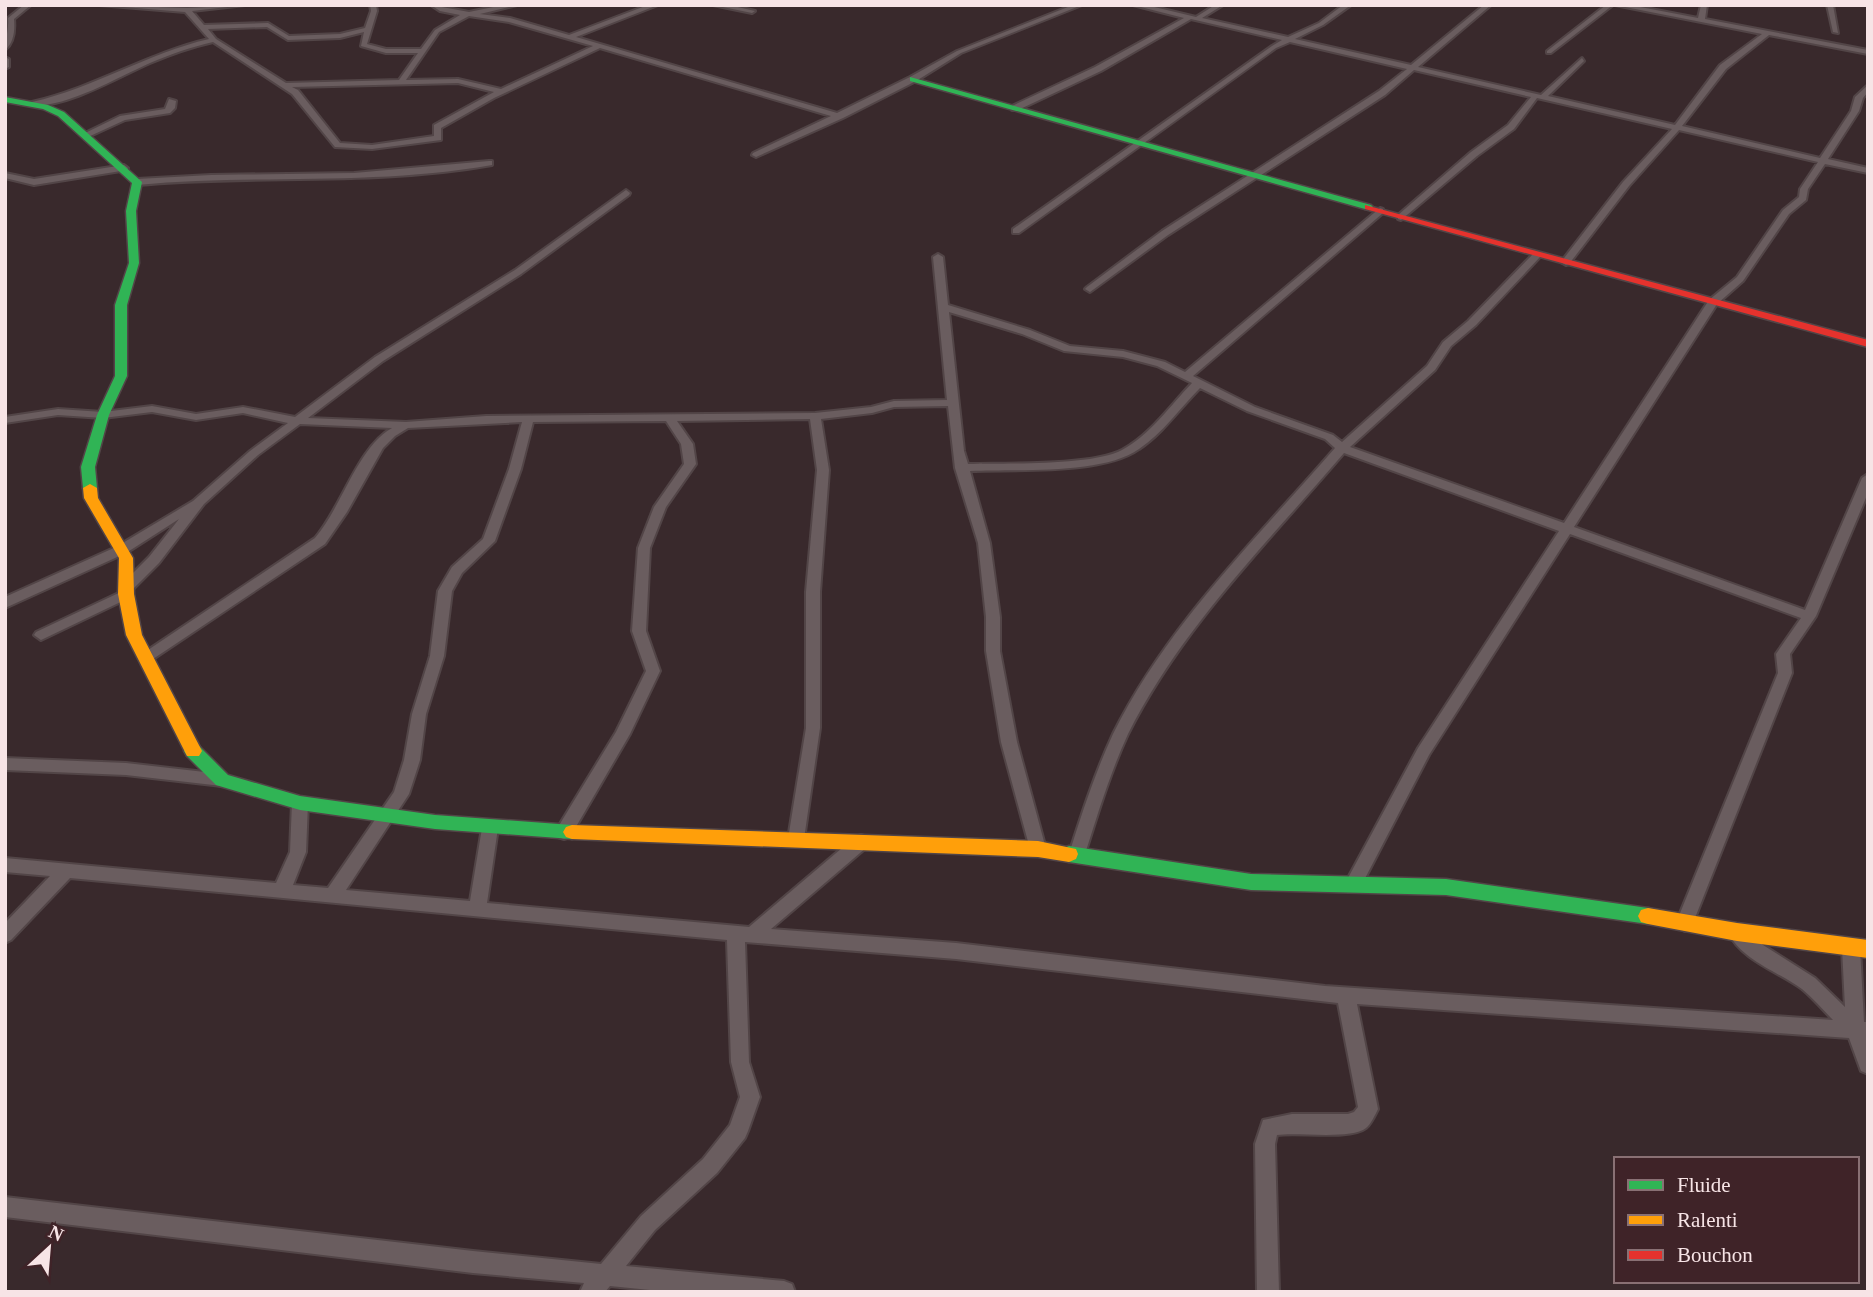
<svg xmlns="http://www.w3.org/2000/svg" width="1873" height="1297" viewBox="0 0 1873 1297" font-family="'Times New Roman',serif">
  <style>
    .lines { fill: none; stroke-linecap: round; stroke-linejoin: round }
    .street-casing { stroke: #524547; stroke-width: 4 }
    .fast-casing { stroke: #524547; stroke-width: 3 }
    .slow-casing { stroke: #524547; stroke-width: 3 }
    .jam-casing { stroke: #524547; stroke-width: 3 }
    .street { fill: #6a5d5f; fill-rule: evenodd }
    .fast { fill: #30b455; fill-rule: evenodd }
    .slow { fill: #ff9f0a; fill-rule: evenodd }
    .jam { fill: #e5322d; fill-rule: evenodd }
  </style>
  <rect width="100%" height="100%" fill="#39292c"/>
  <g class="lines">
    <g class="street-casing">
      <path id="street" d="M24 5H31L14 19C15 30 14 43 5 50 5 39 9 30 8 18Z
        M99 5 187 8 245 5 192 11 204 25 268 23 289 36 340 34 365 28 371 11 370 5H376L377 11 367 44 386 49H421L435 30 460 15 440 11 431 5 469 12 503 5H517L480 14 510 18 569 35 648 5H658L576 37 837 113 910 77 957 51 1073 5H1082L961 53 916 81 843 118 756 157 752 155 753 153 831 116 600 48 494 98 441 128V140L372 149 335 147 292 94 213 42C191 47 171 54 150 63 116 78 70 106 32 106V102C94 88 148 53 209 39L185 12ZM469 16 509 22 593 46 501 89 458 79 406 80 439 32ZM267 27 288 40 340 38 364 32 361 46 386 53H418L399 80 286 83 216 39 208 29ZM458 83 494 92 434 125V136L372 145 340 143 298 90 292 87Z
        M713 5H729L755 11 752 13Z
        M1133 5H1146L1196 17 1215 5H1223L1202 18 1288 37 1319 23 1343 5H1351L1323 25 1295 39 1411 65 1484 5H1491L1418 67 1541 95 1582 58 1584 61 1548 96 1675 125 1720 65 1762 34 1615 5H1630L1698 18 1701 5H1707L1705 19 1868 50V54L1769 35 1726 69 1682 126 1820 158 1851 111 1855 97 1868 85V92L1863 98 1859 111 1828 159 1868 168V173L1825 164 1808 189 1806 200 1789 214 1743 281 1717 304 1574 527 1805 610 1862 478 1868 474V493L1816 616 1790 654 1792 673 1691 928 1685 931 1679 928 1676 923 1778 673 1776 654 1801 618 1570 534 1429 755 1360 888 1354 890 1348 888 1346 883 1348 878 1418 748 1559 531 1344 453C1268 542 1181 628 1128 734 1110 773 1098 813 1085 854L1083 859 1077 861 1071 859 1069 854C1082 813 1095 773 1113 734 1167 625 1257 538 1335 448L1325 439 1247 411 1200 388C1180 408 1163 433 1139 449 1103 475 1015 469 970 471L990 543 1000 617V651L1017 742 1046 849 1044 854 1038 856 1032 854 1030 849 1001 742 986 651V617L978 543 955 468 948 406 894 407 872 413 821 419 829 470 820 592V728L804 839 802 844 796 846 790 844 788 839 806 728V592L817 470 810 419 677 421 693 444 696 464 666 507 650 548 646 631 660 671 630 734 570 837 564 839 558 837 556 832 558 827 616 732 646 671 632 631 638 548 654 507 684 464 681 444 666 421 533 422 521 469 495 541 462 573 452 591 444 656 426 714 420 760 409 794 346 890 470 901 482 828 484 823 490 821 496 823 498 828 487 903 749 927 855 837 861 835 867 837 869 842 867 847 771 929 956 943 1325 986 1833 1020C1823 1010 1813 998 1802 989 1779 972 1741 960 1728 932L1731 927 1737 924 1743 927 1763 945 1815 978 1845 1007 1842 948 1845 943 1851 940 1857 943 1860 948 1864 1022H1868V1074L1861 1071 1849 1038 1357 1004 1378 1109C1375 1115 1371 1124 1366 1128 1351 1140 1298 1132 1277 1135L1275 1144 1279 1292H1257L1255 1144 1263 1120 1292 1114H1348L1354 1112 1358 1107 1338 1003 956 959 745 942 749 1062 760 1097 748 1131 745 1138 717 1173 655 1230 626 1266 784 1281 792 1284 795 1292H670L610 1286 605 1292H580L584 1283 473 1273 5 1217V1197L473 1251 601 1264 641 1216 703 1159 730 1125 740 1097 731 1062 727 940 70 878 11 940 5 943V923L50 876 5 872V858L276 883 290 852 292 803 294 799 300 797 306 799 308 803 306 852 293 885 328 888 394 792 404 760 412 714 430 656 438 591 452 567 483 539 509 469 522 422 408 428 395 436 383 448 347 512 325 544 147 663 140 658 142 654 315 538C342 507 357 448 392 428L300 424 258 455 204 504 159 563 133 589 129 590 133 594 131 597 41 640 34 635 36 632 125 590 121 586 123 583 149 557 179 519 126 553 5 608V597L116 547 193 501 250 451 288 423 243 413 196 420 152 412 103 418 58 415 5 423V417L58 409 103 412 152 406 196 414 243 407 295 417 375 357 515 270 626 190 630 193 629 195 521 274 383 361 308 418 406 422 486 416 815 413 871 407 894 401 947 400 933 257 938 254 943 257 948 305 1030 330 1070 346 1123 351 1165 362 1185 372 1380 208 1383 209V213L1193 376 1255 407 1333 435 1342 442 1427 366 1443 342 1468 321 1534 253H1540V257L1476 325 1451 346 1435 370 1350 447 1564 523 1709 300 1737 277 1783 210 1799 197 1800 189 1818 162 1679 130 1629 186 1569 264 1566 265 1561 262 1623 182 1672 129 1537 98 1514 129 1477 156 1401 220 1398 219V215L1471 152 1508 125 1531 97 1414 70 1385 95 1168 235 1090 292 1085 289 1087 287 1162 231 1379 91 1407 69 1290 42 1276 48 1019 233H1013V229L1272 46 1282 40 1191 19 1101 71 1018 110H1012V106L1095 67 1184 18ZM949 312 1022 334 1064 351 1123 357 1157 366 1192 383C1170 406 1150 435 1122 450 1092 466 1005 463 968 464L964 451Z
        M1606 5H1613L1551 53H1547V51Z
        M1827 5H1833L1838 33 1833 32Z
        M5 57 9 59V67L5 69Z
        M169 99 176 101 175 108 170 113 125 120 88 137 81 135 120 116 165 109Z
        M489 161H492V165C375 186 255 174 137 185L133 182 137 179 211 175 354 173Z
        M124 165 128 168 127 170 34 185 5 178V173L34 179Z
        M5 758 126 763 222 774 227 776 230 780 227 784 222 786 126 775 5 770Z"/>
    </g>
    <g class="fast-casing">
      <path id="fast" d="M910 77 1371 205 1373 207 1365 209 910 81Z
        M5 97 48 105 64 112 142 182 136 211 139 263 127 305V376L109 415 95 467 97 488 90 492 83 488 81 467 97 415 115 376V305L129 263 126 211 132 183 58 116 43 109 5 102Z
        M193 744 199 746 228 775 300 796 435 815 572 825 578 827 581 832 578 837 572 839 435 829 300 810 216 785 187 756 184 751 187 746Z
        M1069 846 1251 874 1446 879 1648 908 1655 910 1658 916 1655 922 1648 924 1446 895 1251 890 1069 862 1062 859 1060 854 1062 849Z"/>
    </g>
    <g class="slow-casing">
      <path id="slow" d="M90 484 97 488 98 498 133 558 134 594 142 635 202 751 199 756H187L126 635 118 594 119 558 84 498 83 488Z
        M572 825 1038 841 1076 849 1078 854 1076 859 1069 862 1038 857 572 839 566 837 563 832 566 827Z
        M1648 908 1737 923 1868 940V958L1737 941 1648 924 1641 922 1638 916 1641 910Z"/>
    </g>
    <g class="jam-casing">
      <path id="jam" d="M1365 205 1868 340V347L1365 209Z"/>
    </g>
    <use href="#street" class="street"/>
    <use href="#fast" class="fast"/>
    <use href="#slow" class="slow"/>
    <use href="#jam" class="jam"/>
  </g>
  <rect width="1873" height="1297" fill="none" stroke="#f7e4e6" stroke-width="14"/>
  <rect x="1614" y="1157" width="245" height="126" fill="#3f2328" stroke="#897074" stroke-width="2"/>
  <rect x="1628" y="1180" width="35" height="10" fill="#30b455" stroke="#897074" stroke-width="2"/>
  <text x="1677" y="1192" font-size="21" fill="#f7e4e6">Fluide</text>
  <rect x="1628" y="1215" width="35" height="10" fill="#ff9f0a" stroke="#897074" stroke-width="2"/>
  <text x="1677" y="1227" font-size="21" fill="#f7e4e6">Ralenti</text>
  <rect x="1628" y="1250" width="35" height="10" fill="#e5322d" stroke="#897074" stroke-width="2"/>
  <text x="1677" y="1262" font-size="21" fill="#f7e4e6">Bouchon</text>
  <g transform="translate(49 1248) rotate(26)" stroke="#3f2328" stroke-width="5" paint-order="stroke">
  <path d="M0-5L12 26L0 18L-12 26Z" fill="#f7e4e6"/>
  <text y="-10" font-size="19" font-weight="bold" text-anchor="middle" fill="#f7e4e6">N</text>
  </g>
</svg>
